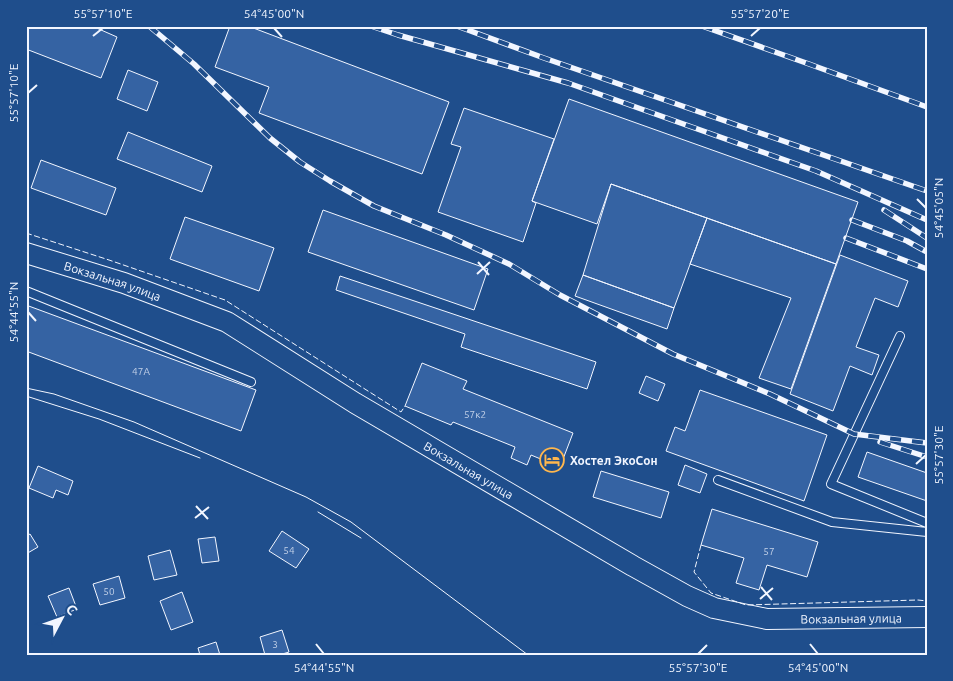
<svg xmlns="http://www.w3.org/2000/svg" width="953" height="681" viewBox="0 0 953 681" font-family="Ubuntu,sans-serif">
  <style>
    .building { fill: #3563a3; stroke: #f2f6ff }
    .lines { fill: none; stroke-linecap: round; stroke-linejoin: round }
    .lane-casing { stroke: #f2f6ff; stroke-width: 10 }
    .secondary-casing { stroke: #f2f6ff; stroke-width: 22 }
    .lane { stroke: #1f4e8c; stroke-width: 8 }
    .secondary { stroke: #1f4e8c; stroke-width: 20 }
    .tram { stroke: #f2f6ff; stroke-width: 1 }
    .rail-casing { stroke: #f2f6ff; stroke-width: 5.5 }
    .rail { stroke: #1f4e8c; stroke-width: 4; stroke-dasharray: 11; stroke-linecap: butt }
    .fence { stroke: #f2f6ff; stroke-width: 1; stroke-dasharray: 6 2.5; stroke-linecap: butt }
    .ticks { fill: none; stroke: #f2f6ff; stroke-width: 2 }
    .labels { text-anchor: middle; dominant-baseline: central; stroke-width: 4; stroke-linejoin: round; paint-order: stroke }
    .number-label { font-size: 10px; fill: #c3d1e8 }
    .street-label { font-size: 12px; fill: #f2f6ff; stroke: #1f4e8c }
    .poi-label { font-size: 12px; font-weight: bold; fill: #f2f6ff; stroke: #1f4e8c; text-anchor: start }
    .neatline { fill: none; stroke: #f2f6ff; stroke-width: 2 }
    .ticks-label { font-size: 12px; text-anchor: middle; fill: #f2f6ff }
  </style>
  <rect width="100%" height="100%" fill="#1f4e8c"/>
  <path class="building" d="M26 26H92L117 37 101 78 26 49Z
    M230 26H248L449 102 422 174 259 113 269 87 215 67Z
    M128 70 158 82 147 111 117 99Z
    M569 99 858 202 836 264 611 184 597 224 532 201Z
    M464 108 554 139 532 201 536 203 523 242 438 212 461 147 451 144Z
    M128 132 212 166 202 192 117 159Z
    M41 160 116 188 106 215 31 188Z
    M611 184 707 218 674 308 583 275Z
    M323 210 488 269 474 310 308 252Z
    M185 217 274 248 259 291 170 259Z
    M707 218 836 264 791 389 759 378 791 298 690 264Z
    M840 255 908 281 898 307 875 298 856 347 879 355 872 375 850 366 833 411 790 394Z
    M583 275 674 308 667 329 575 296Z
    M340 276 596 362 587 389 461 347 465 334 336 290Z
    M26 305 256 390 241 431 26 351Z
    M422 363 467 381 463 389 573 433 560 467 531 455 527 465 511 458 515 447 453 422 451 425 405 406Z
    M646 376 665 384 658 401 639 393Z
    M700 390 827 435 804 501 666 451 675 427 685 431Z
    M867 452 927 473V501L858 477Z
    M685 465 707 474 700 493 678 485Z
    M38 466 73 481 68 495 56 490 53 498 29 488Z
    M601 471 669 492 661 518 593 497Z
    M712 509 818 542 807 577 767 565 759 590 736 583 744 558 701 545Z
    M282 531 309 549 296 568 269 551Z
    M30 534 38 547 26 554V536Z
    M215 537 219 561 202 563 198 539Z
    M170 550 177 575 154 580 148 556Z
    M119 576 125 598 100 605 93 584Z
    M69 588 77 609 57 617 48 596Z
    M182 592 193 622 171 630 160 601Z
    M282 630 289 652 279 655H265L260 637Z
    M216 642 220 655H200L198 648Z"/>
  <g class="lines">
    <g class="lane-casing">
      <path id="lane" d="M26 291 251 382
        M900 336 831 484 927 523
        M718 480 832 522 927 532"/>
    </g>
    <g class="secondary-casing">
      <g id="secondary">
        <path id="s1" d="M26 253 124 283 227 322 355 403 633 566 687 596 714 608 767 619 927 617"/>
      </g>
    </g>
    <use href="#lane" class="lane"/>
    <use href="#secondary" class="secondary"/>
    <path class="tram" d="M26 388 54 394 134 422 306 497 351 522 528 655
      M26 396 99 419 200 458
      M318 512 361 538"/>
    <g class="rail-casing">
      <path id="rail" d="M149 26 194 64 270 138 300 162 330 181 374 206 446 235 509 264 560 295 673 354 770 394 854 434 927 443
        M371 26 398 35 568 83 816 171 927 220
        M457 26 544 58 927 191
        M702 26 809 64 927 107
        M884 210 927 238
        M852 220 907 241 927 252
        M846 238 927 269
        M880 442 927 457"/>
    </g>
    <use href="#rail" class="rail"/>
    <path class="fence" d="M26 233 109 260 225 300 401 412 405 406
      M701 545 694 572 711 593 746 605 918 600 927 601"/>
  </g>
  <path class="ticks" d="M274 28 282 37M93 36 103 28M751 36 760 28M28 93 37 85M917 199 926 208M478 262 489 275M477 274 490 262M28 312 36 321M916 464 926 455M196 506 208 519M195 518 209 507M761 587 772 600M760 599 773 588M316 644 324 654M810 644 818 654M698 654 707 645"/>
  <defs>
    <g id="hotel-ring" transform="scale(1.25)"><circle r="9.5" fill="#1f4e8c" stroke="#ffb74d" stroke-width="1.5"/><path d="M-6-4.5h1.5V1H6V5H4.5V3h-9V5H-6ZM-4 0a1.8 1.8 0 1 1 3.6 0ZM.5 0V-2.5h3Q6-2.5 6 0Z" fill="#ffb74d"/></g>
  </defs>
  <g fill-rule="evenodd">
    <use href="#hotel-ring" x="552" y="460"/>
  </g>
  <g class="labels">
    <g class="number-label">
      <text x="141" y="371">47А</text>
      <text x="475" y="414">57к2</text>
      <text x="289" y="550">54</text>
      <text x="769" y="551">57</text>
      <text x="109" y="591">50</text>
      <text x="275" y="644">3</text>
    </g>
    <g class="street-label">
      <text stroke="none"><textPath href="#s1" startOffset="91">Вокзальная улица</textPath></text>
      <text stroke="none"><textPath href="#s1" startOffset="496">Вокзальная улица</textPath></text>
      <text stroke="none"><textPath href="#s1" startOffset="916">Вокзальная улица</textPath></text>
    </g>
    <g class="poi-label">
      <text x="570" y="460">Хостел ЭкоСон</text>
    </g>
  </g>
  <rect width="953" height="681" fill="none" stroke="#1f4e8c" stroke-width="55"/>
  <g transform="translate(62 618) rotate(49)" stroke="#1f4e8c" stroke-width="4" paint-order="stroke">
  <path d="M0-4L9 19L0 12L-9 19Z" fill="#f2f6ff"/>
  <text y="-8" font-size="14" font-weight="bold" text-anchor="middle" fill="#f2f6ff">С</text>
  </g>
  <rect x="28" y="28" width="898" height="626" class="neatline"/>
  <g class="ticks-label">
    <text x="103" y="18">55°57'10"E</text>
    <text x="274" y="18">54°45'00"N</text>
    <text x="760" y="18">55°57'20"E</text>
    <text transform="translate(14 93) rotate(-90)" y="4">55°57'10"E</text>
    <text transform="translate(939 208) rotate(-90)" y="4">54°45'05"N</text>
    <text transform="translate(14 312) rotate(-90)" y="4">54°44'55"N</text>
    <text transform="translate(939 455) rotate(-90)" y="4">55°57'30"E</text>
    <text x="324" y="672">54°44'55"N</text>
    <text x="698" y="672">55°57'30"E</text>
    <text x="818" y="672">54°45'00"N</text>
  </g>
</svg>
